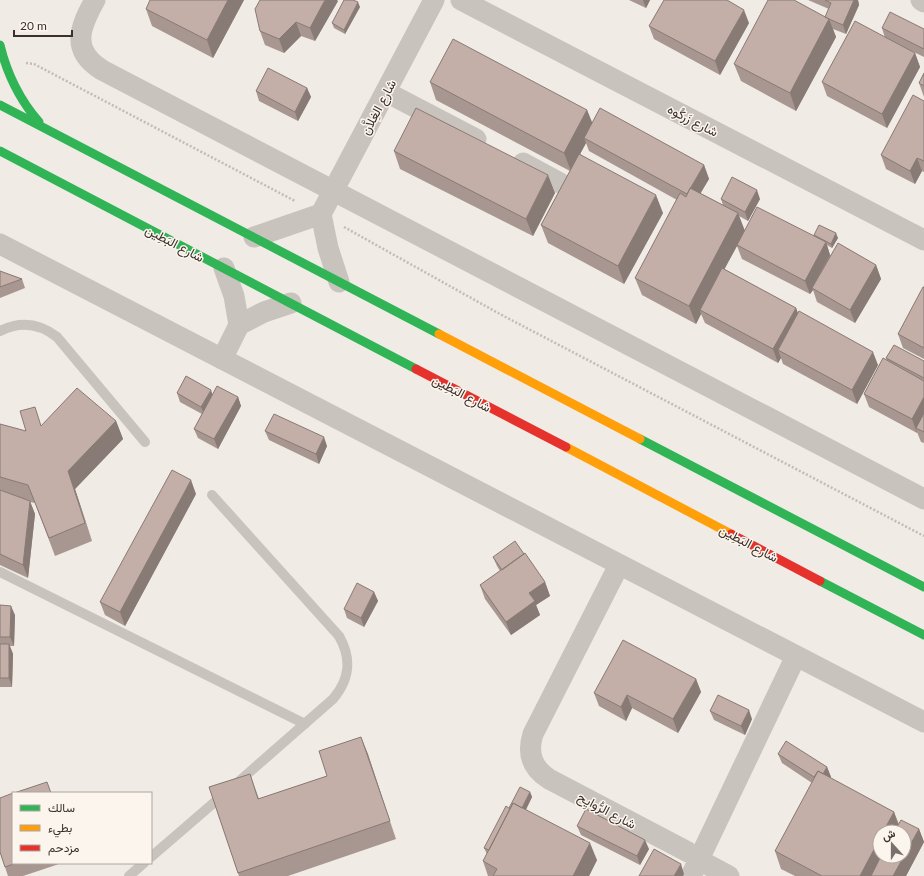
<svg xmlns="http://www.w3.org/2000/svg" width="924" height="876" viewBox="0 0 924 876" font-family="Lato,Vazirmatn,sans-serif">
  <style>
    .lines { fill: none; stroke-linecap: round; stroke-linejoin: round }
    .path { stroke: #c2bbb6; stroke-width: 2.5; stroke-dasharray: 2 2; stroke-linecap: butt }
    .lane { stroke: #c9c3be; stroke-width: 10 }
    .street { stroke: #c9c3be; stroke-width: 21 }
    .fast { stroke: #30b455; stroke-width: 9 }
    .slow { stroke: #ff9f0a; stroke-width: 9 }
    .jam { stroke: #e5322d; stroke-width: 9 }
    .wall { fill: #a89690 }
    .shaded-wall { fill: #887a75 }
    .building { fill: #c3afa7; stroke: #887a75 }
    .labels { text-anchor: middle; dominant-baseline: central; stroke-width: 3; stroke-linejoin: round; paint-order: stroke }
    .street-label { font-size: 13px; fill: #3b302b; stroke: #fbf5ee }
  </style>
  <rect width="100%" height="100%" fill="#f0ebe5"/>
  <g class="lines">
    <path class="path" d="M26 63 34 64 295 201
      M344 227 498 313 924 536"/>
    <path class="lane" d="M0 331C20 321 39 323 57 337L145 442
      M212 495 339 636C352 659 350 679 333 699L236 784
      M0 572 305 724
      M151 857 224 794
      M129 876 144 863"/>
    <path class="street" d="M95 0C80 27 70 50 102 70L924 499
      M461 0 924 240
      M921 0 924 2
      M386 92 476 139
      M523 163 560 183
      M254 237 321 214
      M0 244 924 722
      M339 282 328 248 321 214 434 0
      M239 325 264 312 291 303
      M222 359 239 325 234 296 224 268
      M619 565 533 734C527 753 532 768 549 779L688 852
      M699 860 729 876
      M691 876 796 656"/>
    <path class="fast" d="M0 45C7 74 19 99 39 122
      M0 105 439 334
      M0 151 416 369
      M640 439 924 587
      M820 581 924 635"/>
    <path class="slow" d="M439 334 640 439
      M566 447 731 534"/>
    <path class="jam" d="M416 369 566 447
      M731 534 820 581"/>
  </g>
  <path class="wall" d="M244 0 213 58 152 26 146 9Z
    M629 0H650L646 8Z
    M808 0H858L859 5 846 34 833 29 836 37 796 111 741 81 734 64 825 17 829 9Z
    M338 1 315 41 301 36 284 53 265 45 260 31Z
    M360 7 345 34 334 28 332 23Z
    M749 23 720 75 654 39 649 26Z
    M882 28 924 29V57L885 38Z
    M915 53 920 67 887 128 827 96 822 82Z
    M924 73V97L919 83Z
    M430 82 587 110 592 123 704 165 709 179 700 193 723 205 721 199H760L748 221 739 216 744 230 814 236V235L838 238 832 248 827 245 830 255 876 265 881 279 855 323 817 302 813 290 810 294 742 259 737 246 724 269 796 308 798 314 878 365 857 404 783 364 781 358 778 363 705 323 701 314 696 324 642 295 635 278 677 200 589 151 586 143 580 154 663 213 624 284 548 243 541 225 570 171 436 100Z
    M307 88 311 97 298 121 259 101 256 91Z
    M924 101V172L922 171 915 184 886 169 881 155Z
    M394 151 555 193 533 236 400 169Z
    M0 271 22 279 25 288 0 298Z
    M924 287V359L903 348 898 334Z
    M886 358 924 361V443L921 442 917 432V433L869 407 864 394 887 361Z
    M177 393 238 397 241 406 218 449 198 438 194 429 202 414 180 402Z
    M116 421 123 439 75 489 92 541 55 556 35 503 30 502 35 514 28 578 0 565V424L26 431 42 425Z
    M265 431 327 446 319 464 269 440Z
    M196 494 125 626 105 615 100 602Z
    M524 554 545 582 550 596 536 605 540 615 511 635 485 599 480 585 500 571 497 566 493 557Z
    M374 592 378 601 364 627 347 618 344 609Z
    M0 605 15 615 14 646H10L13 654 12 687H0Z
    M696 679 701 692 678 733 632 708 626 721 599 706 594 693Z
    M710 711 752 719 745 735 714 720Z
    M361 737 396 839 288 876H239L209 787 250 774 259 799 327 776Z
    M778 754 827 767 831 777 830 778 894 812 899 824 919 829 924 842 906 876H795L781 869 775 851 812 783 782 763Z
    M530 792 532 797 526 810 597 860 589 876H488L483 861 487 854 484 848 509 808Z
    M577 826 649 849 640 865 581 835Z
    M0 852 13 863H62L23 876H8Z"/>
  <path class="shaded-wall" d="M228 0H244L213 58 207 40Z
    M325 0H337L338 1 315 41 310 28Z
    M643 0H650L646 8Z
    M854 0H858L859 5 846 34 843 25Z
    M358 2 360 7 345 34 344 30Z
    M744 10 749 23 720 75 715 61Z
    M829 19 836 37 796 111 790 93Z
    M296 22 301 36 284 53 279 39Z
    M915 53 920 67 887 128 882 114Z
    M307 88 311 97 298 121 295 112Z
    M587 110 594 127 584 138 586 143 571 171 564 153Z
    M917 158 922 171 915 184 910 171Z
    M704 165 709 179 692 208 687 195Z
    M548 175 555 193 533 236 526 219Z
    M757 190 760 199 748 221 745 212Z
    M656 195 663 213 624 284 618 266Z
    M738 213 745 231 702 311 700 310 701 314 696 324 689 306Z
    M836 233 838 238 832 248 831 244Z
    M826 242 830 255 812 288 813 290 810 294 805 281Z
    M876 265 881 279 855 323 850 310Z
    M796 308 801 321 778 350 781 358 778 363 773 349Z
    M873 352 878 365 857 404 852 390Z
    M211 390 214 399 205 416 201 407Z
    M238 397 241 406 218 449 214 439Z
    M924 397V419L916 428 917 432V433L912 419Z
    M116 421 123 439 75 489 92 541 68 471Z
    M324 437 327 446 319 464 316 454Z
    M191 480 196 494 125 626 120 612Z
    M30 501 35 514 28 578 23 565Z
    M545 582 550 596 536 605 540 615 511 635 506 622 529 593Z
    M374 592 378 601 364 627 361 618Z
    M11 606 15 615 14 646 10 637Z
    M9 644 13 654 12 687 9 678Z
    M696 679 701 692 678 733 673 719Z
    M627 695 632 708 626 721 621 707Z
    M749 710 752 719 745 735 741 726Z
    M361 737 368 754 396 839 390 821Z
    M827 767 831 777 822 789 819 780Z
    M530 792 532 797 520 821 518 816Z
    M894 812 900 830 899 832H883Z
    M919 829 924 842 906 876H893Z
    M880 838V856H886L876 876H860Z
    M645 840 649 849 640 865 637 856Z
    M590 843 597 860 589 876H573Z
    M681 864 684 874 683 876H674Z"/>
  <path class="building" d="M150 0H228L207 40 146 9Z
    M260 0H325L310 28 296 22 279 39 260 31 255 9Z
    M344 0H353L358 2 344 30 332 23Z
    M664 0H727L744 10 715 61 649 26Z
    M768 0H794L829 19 790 93 734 64Z
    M825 0H854L843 25 829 19 825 17 831 3Z
    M890 12 924 29V49L882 28Z
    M855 21 915 53 882 114 822 82Z
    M453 39 587 110 564 153 430 82Z
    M268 68 307 88 295 112 256 91Z
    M924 73V86L919 83Z
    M913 95 924 101V161L917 158 910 171 881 155Z
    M416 108 548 175 526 219 394 151Z
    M600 108 704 165 687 194 584 138Z
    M579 154 656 195 618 266 541 225Z
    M732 177 757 190 745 212 721 199Z
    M690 188 738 213 689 306 635 278 680 193 686 197Z
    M757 207 826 242 805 281 737 245Z
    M819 225 836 233 831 244 814 235Z
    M838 243 876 265 850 310 812 288Z
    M722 268 796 308 773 349 700 310Z
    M0 271 22 279 0 287Z
    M923 287H924V348L898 334Z
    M799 311 873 352 852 390 778 350Z
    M894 345 924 361V378L886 358Z
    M883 358 924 381V397L912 419 864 394Z
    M186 376 211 390 201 407 177 393Z
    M217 386 238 397 214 439 194 429Z
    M77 388 116 421 68 471 85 523 49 538 28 485 0 477V424L26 431 20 411 35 407 41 426Z
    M924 413V432L916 428Z
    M274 414 324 437 316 454 265 431Z
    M172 470 191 480 120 612 100 602Z
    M0 490 30 501 23 565 0 554Z
    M515 541 524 554 502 570 493 557Z
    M525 553 545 582 529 593 535 601 506 622 480 585Z
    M357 583 374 592 361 618 344 609Z
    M0 605 11 606 10 637H0Z
    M623 640 696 679 673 719 627 695 621 707 594 693Z
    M0 644H9V678H0Z
    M718 695 749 710 741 726 710 711Z
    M361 737 390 821 238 873 209 787 250 774 258 799 327 776 319 751Z
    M786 741 827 767 823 774 818 771 814 777 778 754Z
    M818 771 894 812 883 832H880V838L860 876H822L775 851Z
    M47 782 51 793H14Z
    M520 787 530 792 522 808 513 803 510 809 509 808Z
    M13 793V863H16L5 867 0 852V798Z
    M513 803 590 843 573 876H493L497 869 483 861Z
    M506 806 510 809 489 850 484 848Z
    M586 809 645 840 637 856 577 826Z
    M901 820 919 829 893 876H871L881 856H904V832H894Z
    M654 849 681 864 674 876H639Z"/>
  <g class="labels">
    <g class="street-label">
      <text transform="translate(378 107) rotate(-62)">شارع الغِلاَّن</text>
      <text transform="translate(693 120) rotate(27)">شارع زَركُوه</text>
      <text transform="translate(175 243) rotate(28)">شارع البَطِين</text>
      <text transform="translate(462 393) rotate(28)">شارع البَطِين</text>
      <text transform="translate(749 543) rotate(28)">شارع البَطِين</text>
      <text transform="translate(607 810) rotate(28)">شارع الرُّوايِح</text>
    </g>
  </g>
  <rect x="12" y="792" width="140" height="72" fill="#fbf5ee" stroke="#aea6a0"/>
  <rect x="20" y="805" width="20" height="6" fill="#30b455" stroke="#aea6a0"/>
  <text x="48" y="812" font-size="12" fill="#3b302b">سالك</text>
  <rect x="20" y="825" width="20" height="6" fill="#ff9f0a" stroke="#aea6a0"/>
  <text x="48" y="832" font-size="12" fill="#3b302b">بطيء</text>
  <rect x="20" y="845" width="20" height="6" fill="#e5322d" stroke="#aea6a0"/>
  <text x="48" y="852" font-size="12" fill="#3b302b">مزدحم</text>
  <g transform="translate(892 844) rotate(339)"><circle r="19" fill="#fbf5ee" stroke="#aea6a0"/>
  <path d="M0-3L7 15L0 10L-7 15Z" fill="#7a716c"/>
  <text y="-6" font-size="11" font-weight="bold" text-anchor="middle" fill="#3b302b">ش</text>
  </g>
  <path d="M14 30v6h58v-6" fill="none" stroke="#3b302b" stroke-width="2"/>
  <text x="20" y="30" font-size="12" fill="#3b302b" stroke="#fbf5ee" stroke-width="3" paint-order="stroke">20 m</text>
</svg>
